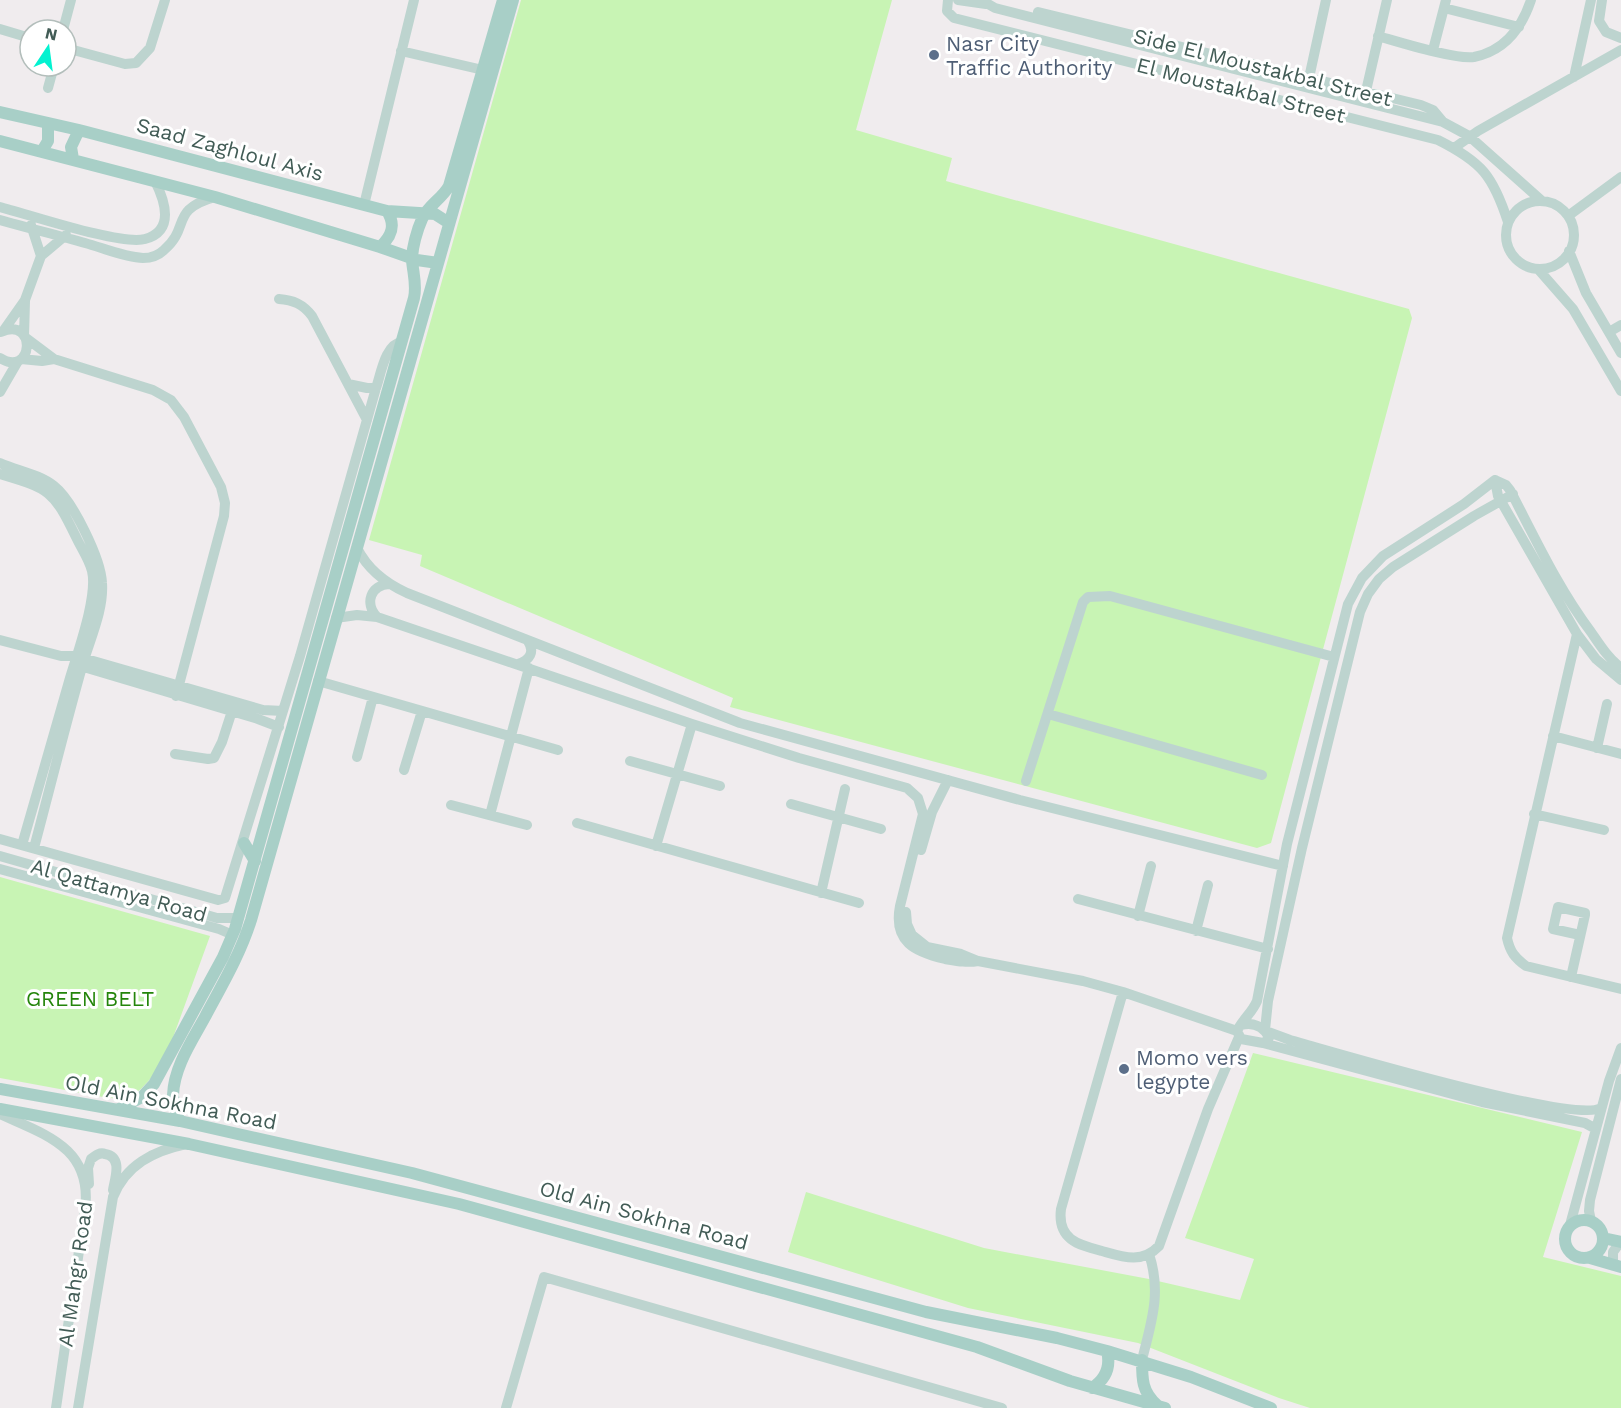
<svg xmlns="http://www.w3.org/2000/svg" width="1621" height="1408" viewBox="0 0 1621 1408" font-family="'Work Sans',sans-serif">
  <style>
    .green { fill: #c8f4b4 }
    .lines { fill: none; stroke-linecap: round; stroke-linejoin: round }
    .minor { stroke: #bdd4cf; stroke-width: 10 }
    .major { stroke: #a8cfc7; stroke-width: 12 }
    .service-dot { fill: #5c6f8a; stroke: #fff; stroke-width: 2 }
    .labels { text-anchor: middle; dominant-baseline: central; stroke-width: 6; stroke-linejoin: round; paint-order: stroke }
    .service-label { font-size: 21px; fill: #4e5e75; stroke: #fff; text-anchor: start }
    .street-label { font-size: 21px; fill: #425c56; stroke: #fff }
    .park-label { font-size: 21px; fill: #24850b; stroke: #fff }
  </style>
  <rect width="100%" height="100%" fill="#f0ecee"/>
  <path class="green" d="M521 0H892L856 130 952 158 946 181 1409 309 1412 318 1271 843 1257 848 730 707 733 698 420 566 422 555 369 540Z
    M0 877 210 936 163 1065 141 1089 131 1096 120 1099 103 1097 0 1078Z
    M1253 1053 1582 1132 1543 1257 1621 1276V1408H1310L1279 1398 1138 1343 968 1308 788 1252 806 1192 984 1248 1149 1279 1240 1300 1254 1259 1185 1238Z"/>
  <g class="lines">
    <path class="minor" d="M948 0 947 11 954 18 1438 140C1482 162 1493 176 1508 222
      M958 0 986 4
      M981 0 995 8 1443 122 1469 136 1542 201
      M1602 0 1599 21 1606 32 1621 38
      M1444 8 1519 27
      M1038 12 1421 105 1433 110 1443 122
      M0 29 30 38
      M63 30 71 0
      M1378 36C1399 42 1456 60 1474 57 1505 51 1522 27 1531 0
      M66 48 125 64 136 63 150 48 165 0
      M1433 50 1446 0
      M401 51 483 70
      M1574 77 1591 0
      M1309 78 1326 0
      M48 88 54 66
      M1366 91 1387 0
      M1454 148 1478 131 1621 50
      M1506 235a34 34 0 1 1 68 0a34 34 0 1 1-68 0Z
      M364 205 414 0
      M0 207C28 214 122 246 145 239 175 231 165 201 155 181
      M1568 216 1621 177
      M0 220C28 228 57 235 85 243 103 248 124 257 143 258 151 258 159 255 164 250 191 227 169 210 215 197
      M31 225 41 256
      M1569 251 1586 293 1621 353
      M1538 269 1573 309 1621 391
      M279 299C293 300 303 304 312 316L367 420
      M4 330 25 300 41 256 66 235
      M1609 332 1621 325
      M24 336 25 301
      M26 338 54 359 153 390 171 400 184 417 221 487 225 503 224 516 176 696
      M0 358C33 379 38 316 1 332
      M21 359 42 361 54 359
      M348 384 367 388H376
      M0 392 18 361
      M0 463C18 471 39 474 54 486 73 501 101 559 102 583 104 611 89 641 82 667 65 727 50 788 34 848
      M0 474C50 489 53 490 76 537 81 548 89 559 92 571 98 596 78 651 70 678 54 733 38 789 22 845
      M1495 480 1498 496 1577 634 1596 659 1621 680
      M1495 480 1506 485 1510 490C1535 538 1558 588 1591 632 1600 645 1608 658 1621 668
      M357 548C368 570 385 583 407 593L740 723 1020 800 1283 866
      M377 617C364 603 371 585 389 584
      M336 618 357 615 377 617 692 724 799 758 907 788 918 798 923 814 900 906C893 942 915 952 945 959 957 961 967 963 978 961
      M1577 634 1507 938C1510 952 1515 958 1526 966L1621 989
      M0 640 61 656H76L263 710 283 711
      M518 664C530 660 535 652 528 641
      M77 665 258 719 279 727
      M318 681 558 750
      M1048 714 1262 775
      M1553 736 1621 754
      M1597 748 1607 704
      M175 754 208 759 214 758 222 742 232 711
      M357 757 373 697
      M630 761 720 786
      M404 770 422 711
      M1026 781 1083 602 1088 597 1110 596 1334 657
      M791 804 881 829
      M451 805 527 825
      M1534 814 1604 830
      M490 815 529 668
      M577 823 859 903
      M0 839 218 900 225 898 300 656 376 388C381 374 385 344 402 342
      M656 846 692 724
      M921 850 932 812 948 780
      M0 856 217 918H238
      M0 869 219 929 233 935
      M821 893 845 789
      M1078 899 1268 949
      M906 912 907 924 912 935 927 947 961 954 978 961 1083 981 1123 992 1237 1031
      M1138 916 1151 866
      M1196 931 1208 885
      M1571 977 1585 915V913L1558 907 1553 929 1580 935
      M1123 992 1061 1209C1057 1240 1079 1245 1102 1251 1123 1257 1142 1264 1159 1246L1208 1109 1239 1037
      M1241 1025C1253 1022 1263 1026 1269 1037L1268 1041 1263 1043 1241 1039 1237 1031C1242 1020 1252 1013 1257 1001L1287 844 1348 604 1362 578 1383 556 1464 504 1495 480
      M1265 1030 1268 1001 1302 848 1360 612 1368 594 1379 579 1393 567 1474 516 1513 494
      M1266 1031 1290 1040C1334 1052 1573 1124 1601 1108
      M1263 1043 1482 1102 1585 1123 1596 1129
      M0 1114C46 1135 93 1148 85 1210L56 1408
      M89 1184 88 1168 91 1159C96 1155 100 1152 105 1154 123 1157 115 1178 113 1190
      M1591 1221 1589 1211 1590 1200 1621 1079
      M1570 1225 1609 1081 1621 1048
      M1613 1265V1252L1621 1241
      M1142 1360C1151 1323 1162 1293 1149 1254
      M78 1408 113 1197C126 1165 153 1151 186 1144
      M506 1408 544 1277 1002 1408"/>
    <path class="major" d="M0 112 79 130 387 211 435 214 449 223
      M0 141 215 197 380 247 417 260 438 263
      M42 151 48 141V123
      M73 159 71 147 79 130
      M380 247C392 236 396 225 387 211
      M244 843 255 861
      M0 1089 180 1121 412 1173 926 1312 1057 1338 1107 1351 1191 1377 1271 1408
      M0 1109 189 1144 459 1204 977 1347 1070 1381 1165 1408
      M119 1109 142 1097 154 1084 223 957 235 929 414 298C417 285 413 273 412 260 412 248 417 230 422 219 428 205 442 199 449 186L503 0
      M180 1121C176 1113 173 1104 173 1095 174 1067 192 1041 205 1017 222 985 240 955 251 920L513 0
      M1565 1239a19 19 0 1 1 38 0a19 19 0 1 1-38 0Z
      M1603 1238 1621 1242
      M1590 1258 1621 1267
      M1142 1360C1142 1379 1142 1392 1157 1405
      M1092 1388C1106 1379 1111 1367 1107 1351"/>
  </g>
  <g class="service-dot">
    <circle cx="934" cy="55" r="6"/>
    <circle cx="1124" cy="1069" r="6"/>
  </g>
  <g class="labels">
    <g class="service-label">
      <text x="946" y="43">Nasr City<tspan x="946" dy="24">Traffic Authority</tspan></text>
      <text x="1136" y="1057">Momo vers<tspan x="1136" dy="24">legypte</tspan></text>
    </g>
    <g class="street-label">
      <text transform="translate(1263 67) rotate(14)">Side El Moustakbal Street</text>
      <text transform="translate(1241 90) rotate(14)">El Moustakbal Street</text>
      <text transform="translate(230 149) rotate(15)">Saad Zaghloul Axis</text>
      <text transform="translate(119 890) rotate(16)">Al Qattamya Road</text>
      <text transform="translate(171 1102) rotate(11)">Old Ain Sokhna Road</text>
      <text transform="translate(644 1215) rotate(15)">Old Ain Sokhna Road</text>
      <text transform="translate(75 1274) rotate(-82)">Al Mahgr Road</text>
    </g>
    <g class="park-label">
      <text x="90" y="998">GREEN BELT</text>
    </g>
  </g>
  <g transform="translate(48 48) rotate(13)"><circle r="28" fill="#ffffff" stroke="#b3bebb" stroke-width="1.5"/>
  <path d="M0-4.5L10 22L0 15L-10 22Z" fill="#03f2d0"/>
  <text y="-9" font-size="16" font-weight="bold" text-anchor="middle" fill="#425c56">N</text>
  </g>
</svg>
